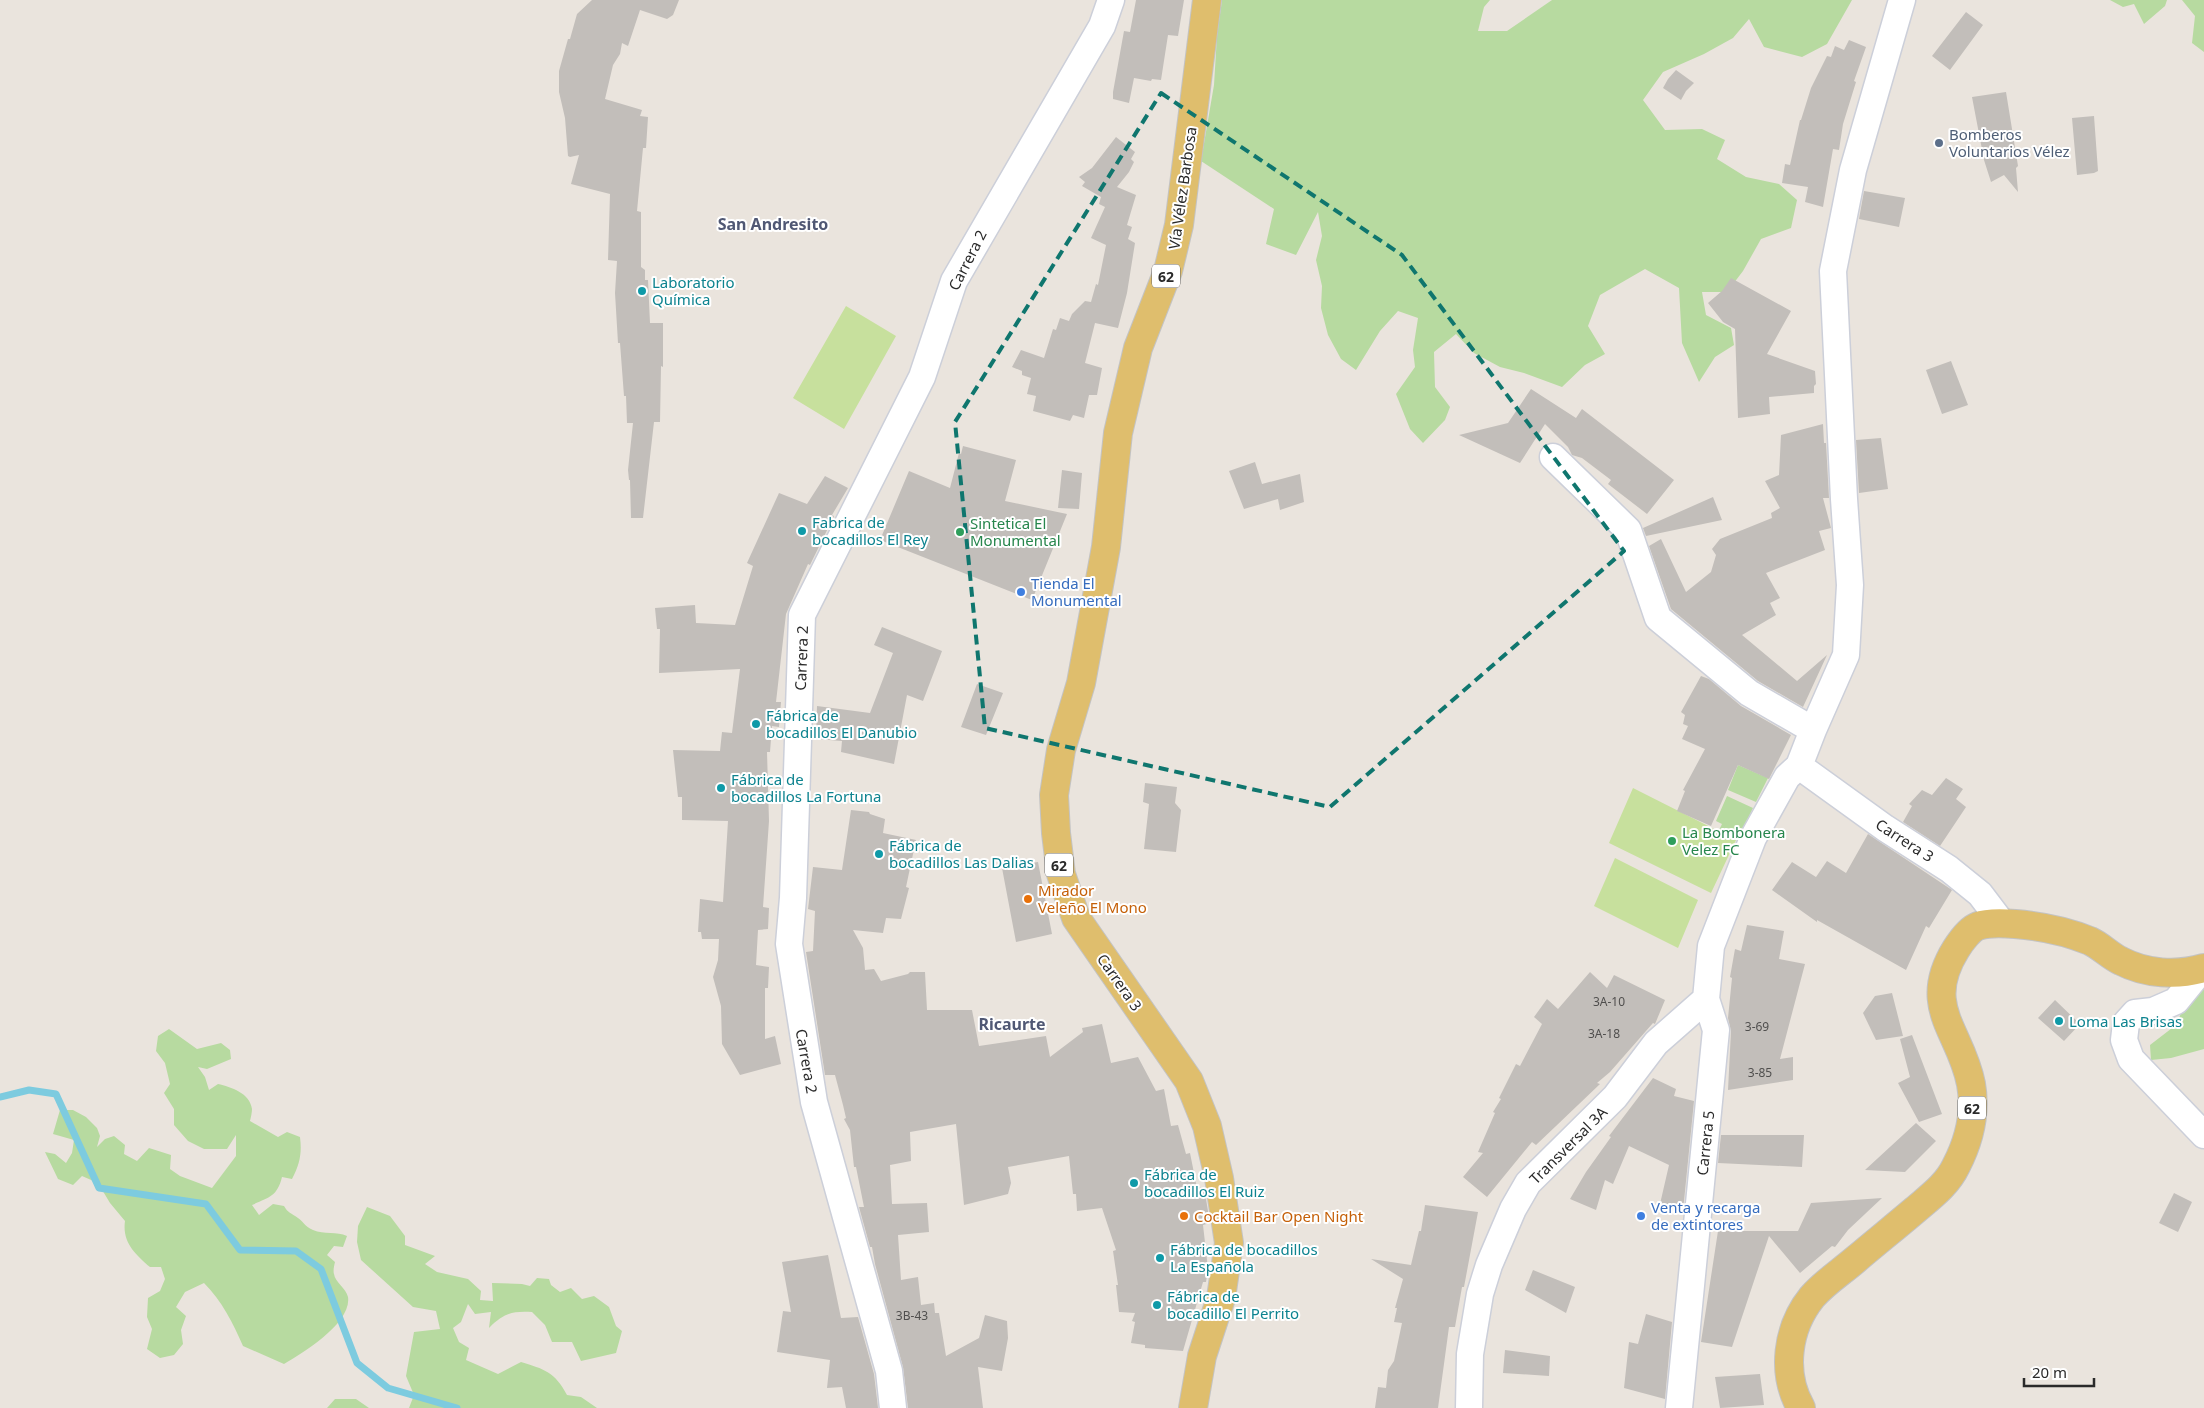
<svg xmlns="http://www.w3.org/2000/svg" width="2204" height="1408" viewBox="0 0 2204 1408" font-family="'Noto Sans',sans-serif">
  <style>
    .green { fill: #b7daa0 }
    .pitch { fill: #c7e09d }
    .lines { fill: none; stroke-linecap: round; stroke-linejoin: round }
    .stream { stroke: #7dcbdf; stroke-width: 7 }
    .building { fill: #c2beba }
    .minor-casing { stroke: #cccfd9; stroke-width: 29 }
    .major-casing { stroke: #c3c3c3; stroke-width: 30 }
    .minor { stroke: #fff; stroke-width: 26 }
    .major { stroke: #dfbe6d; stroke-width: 28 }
    .marked { fill: none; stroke: #0f766e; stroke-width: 4; stroke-dasharray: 10 6; stroke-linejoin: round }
    .service-dot { fill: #5c6f8a; stroke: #fff; stroke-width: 2 }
    .culture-dot { fill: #0f9aa8; stroke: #fff; stroke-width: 2 }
    .leisure-dot { fill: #2e9e5b; stroke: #fff; stroke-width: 2 }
    .shop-dot { fill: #3f7fe0; stroke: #fff; stroke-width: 2 }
    .food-dot { fill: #e8710a; stroke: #fff; stroke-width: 2 }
    .labels { text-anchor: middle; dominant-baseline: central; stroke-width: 4; stroke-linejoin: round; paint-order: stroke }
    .number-label { font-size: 12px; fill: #504f4e }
    .shield { fill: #fff; stroke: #6a6a6a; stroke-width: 1 }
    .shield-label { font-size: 14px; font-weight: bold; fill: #2a2a2a }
    .service-label { font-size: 15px; fill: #4e5e75; stroke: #fff; text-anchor: start }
    .street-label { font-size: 15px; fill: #2a2a2a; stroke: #fff }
    .culture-label { font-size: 15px; fill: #0d838f; stroke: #fff; text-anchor: start }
    .leisure-label { font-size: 15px; fill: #27864d; stroke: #fff; text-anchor: start }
    .shop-label { font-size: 15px; fill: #366cbe; stroke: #fff; text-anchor: start }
    .food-label { font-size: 15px; fill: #c56008; stroke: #fff; text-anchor: start }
    .neighbourhood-label { font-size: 16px; font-weight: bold; fill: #505874; stroke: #fff }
  </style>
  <rect width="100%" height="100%" fill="#eae4dd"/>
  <path class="green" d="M1222 0H1490L1484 7 1478 31H1507L1552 0H1852L1827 44 1802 57 1764 47 1749 19 1733 38 1704 54 1663 72 1643 100 1665 130 1702 129 1725 140 1717 159 1746 177 1779 184 1797 200 1791 228 1761 239 1743 271 1727 292H1702L1706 315 1731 328 1734 345 1715 357 1699 382 1682 343 1679 288 1645 269 1600 295 1588 326 1605 354 1585 365 1562 387 1524 373 1500 367 1474 353 1456 334 1434 352 1435 387 1450 407 1445 420 1423 443 1410 429 1396 394 1415 367 1413 350 1418 318 1398 311 1380 331 1356 370 1341 359 1328 335 1321 308 1322 286 1316 260 1322 236 1318 212 1296 255 1266 244 1274 209 1201 161 1214 85 1217 36Z
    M2110 0H2167L2165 6 2144 24 2134 4 2123 7Z
    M2182 0H2204V52L2192 43 2195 16Z
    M1738 765 1768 778 1756 802 1728 790Z
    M1727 796 1753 808 1738 839 1719 830 1722 824 1716 821Z
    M2204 977V1049L2171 1058 2151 1060 2150 1045 2176 1025 2182 1011Z
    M169 1029 197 1049 221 1043 230 1050 231 1059 207 1069 198 1067 205 1077 209 1090 218 1084C231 1087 250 1093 252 1109 252 1112 251 1117 250 1121L278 1137 287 1132 300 1137C302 1153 300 1164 292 1179L282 1177C277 1197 269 1197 252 1205L259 1215 273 1204 284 1206C288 1213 291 1213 298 1218 304 1222 304 1226 313 1230 324 1235 337 1231 347 1236L343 1247 334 1246 327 1255 335 1262C334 1266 333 1271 334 1274 335 1282 346 1288 348 1297 352 1323 303 1353 284 1364L243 1346C233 1323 222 1301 204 1283L185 1292 176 1307 186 1316 181 1330 183 1344 174 1355 160 1358 147 1349 152 1329 147 1317 148 1298 160 1291 165 1279 161 1267H150C135 1254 122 1242 125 1221L110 1203 98 1183 82 1176 73 1185 58 1179 45 1152 55 1154 66 1163 72 1153 74 1140 53 1134 60 1110H73L86 1117 97 1128 100 1136 97 1147 105 1139 114 1136 125 1145 124 1154 137 1161 149 1148 171 1155 170 1169 180 1176 212 1188 236 1156V1135L227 1149H204L188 1141 174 1125V1109L164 1093 170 1084 165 1063 156 1051 158 1036Z
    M367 1207 390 1216 405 1236V1245L435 1256 425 1264 437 1272 468 1279 481 1291 480 1300 493 1301 492 1283 522 1284 530 1286 537 1278 549 1279 551 1285 560 1292 571 1288 582 1299 594 1296 609 1307 616 1326 622 1331 616 1353 581 1361 572 1342H552L545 1325 532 1312C512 1311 504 1313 489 1328L491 1312 475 1314 468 1304 461 1322 453 1328 459 1342 469 1348 466 1360 498 1374 521 1362C544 1369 555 1372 567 1395L581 1397 597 1408H409L414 1395 406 1376 414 1332 440 1329 436 1311 413 1307 361 1260 357 1242 358 1226Z
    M335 1399H356L369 1408H327Z"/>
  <path class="pitch" d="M846 306 896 336 844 429 793 398Z
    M1633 788 1736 840 1711 893 1609 843Z
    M1615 858 1698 900 1678 948 1594 906Z"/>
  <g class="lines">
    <path class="stream" d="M0 1097 29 1090 56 1094 99 1188 206 1204 240 1250 296 1251 321 1269 357 1363 388 1388 457 1408"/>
  </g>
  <path class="building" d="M592 0H679L673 15 667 19 640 10 628 46 622 43 620 54 613 65 605 99 642 110 640 116 648 117 646 148H643L637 211 641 212V267L645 270V280H648L650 323H663V367L661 366 660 422H654L643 518H631L630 480H629L628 470 633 423H627L626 396H624L620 343H618L615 293 617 261 608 260 610 194 571 184 579 155 570 157 568 156 565 118 559 92V71L568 39H570L577 14Z
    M1136 0H1184L1178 36 1168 35 1161 80 1152 79 1151 81 1134 78 1129 103 1113 99V92L1124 31 1130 32Z
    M1966 12 1983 25 1950 70 1932 56Z
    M1849 40 1866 47 1854 81 1856 82 1843 124 1839 150 1833 149 1823 207 1805 202 1808 187 1782 183 1785 164 1790 165 1800 120H1801L1811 88 1827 56 1831 57 1835 46 1844 50Z
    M1676 70 1694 83 1686 91 1681 100 1663 88 1668 79Z
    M2006 92 2018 166 2016 168 2018 192 2004 175 1991 182 1984 160 1972 97Z
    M2094 116 2098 171 2094 173 2077 175 2072 118Z
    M1116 137 1135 152 1131 159 1134 162 1129 172 1117 187 1136 195 1127 225 1132 227 1128 239 1135 243 1127 293 1118 328 1095 323 1085 363 1102 368 1097 395H1089L1084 418 1073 415 1070 421 1033 411 1036 396 1027 394 1031 378 1022 375V371L1012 367 1021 350 1044 358 1053 329 1056 330 1060 318 1069 321 1072 314 1085 301 1091 302 1096 284 1098 285 1106 245 1091 238 1105 207 1099 204 1101 197 1082 186 1085 182 1079 177 1092 168Z
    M1864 191 1905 198 1899 227 1859 219Z
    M1731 278 1791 311 1767 354 1815 371 1816 384 1814 386V393L1769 397 1770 414 1738 418 1735 329 1723 322 1708 303 1722 291Z
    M1951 361 1968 405 1942 414 1926 370Z
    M1531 389 1576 418 1582 409 1674 480 1647 514 1608 484 1611 480 1582 458 1572 455 1568 447 1545 424 1520 463 1459 435 1508 423Z
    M1823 424 1824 443H1826L1829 498H1823L1831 528 1819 531 1825 550 1766 573 1780 598 1770 603 1776 615 1742 635 1797 681 1827 655 1803 707 1758 681 1671 609 1649 546 1661 539 1686 592 1711 572 1716 555 1712 549 1720 539 1772 518 1771 513 1780 508 1765 481 1779 475 1781 435Z
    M1881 438 1888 489 1859 493 1856 440Z
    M963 446 1016 460 1005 501 1067 514 1032 600 880 540 909 471 950 488 959 453 961 454Z
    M1255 462 1262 484 1300 474 1304 502 1280 510 1278 499 1244 509 1229 471Z
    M1062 470 1082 473 1079 509 1058 508Z
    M825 476 848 488 832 515 834 516 810 565 808 564 786 614 776 702H781L779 727 772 726 770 752H767L769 821 763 907 769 908 768 929 758 930 756 965 769 967 768 988H765V1039L775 1036 781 1064 740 1075 722 1044 721 1006 713 977 718 960 719 939H702L701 932H698L700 899 723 902 728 821 682 820V797H678L673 750 720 751 722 732 732 733 740 669 659 673 660 629H657L655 608 695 605 696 623 735 625 753 566 747 563 779 493 807 504Z
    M1713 497 1722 520 1646 536 1643 528Z
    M882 627 942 651 923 701 907 695 894 764 841 752 842 741 816 739 817 706 870 713 893 653 874 645Z
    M1701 676 1709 679 1741 706 1791 735 1769 779 1738 765 1711 826 1677 811 1685 791 1683 790 1705 749 1682 739 1688 726 1683 724 1685 715 1681 712Z
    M977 684 1003 693 986 735 961 727Z
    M1946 778 1963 789 1956 799 1966 807 1940 846 1903 822 1912 806 1909 804 1922 790 1932 795Z
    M1145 783 1177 787 1175 803 1181 810 1176 852 1144 849 1149 804 1143 802Z
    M851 810 869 812 870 814 885 819 883 833 916 840 906 887 909 888 901 919 886 918 883 933 853 930 863 948 865 970 874 969 881 981 908 974 910 972H925L927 1010H972L979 1046 1046 1036 1050 1057 1083 1032 1082 1028 1102 1024 1111 1063 1138 1057 1156 1091 1164 1089 1171 1126 1178 1125 1186 1154 1190 1153 1197 1188 1204 1187 1210 1223 1203 1225 1208 1269 1206 1282H1203L1183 1351 1145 1348V1345L1131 1343 1135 1322 1132 1321 1135 1313 1119 1312 1116 1285H1118L1113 1251 1116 1250 1102 1208 1077 1211 1076 1194H1073L1069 1156 1008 1167 1011 1183 1008 1194 964 1205 956 1124 910 1132 911 1161 890 1165 892 1204 927 1203 929 1232 898 1235 901 1280 918 1277 921 1305 934 1303 935 1313H939L946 1356 979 1338 985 1315 1007 1321 1008 1338 1002 1371 978 1367 983 1408H908L903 1367 875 1264 872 1247H870L859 1207H864L856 1167H854L850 1130 844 1119 846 1118 843 1105 835 1075H825L806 952 813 951 815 911 808 909 813 867 842 870Z
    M1868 834 1952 890 1929 928 1926 926 1906 970 1817 920V922L1772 890 1792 862 1816 877 1827 861 1846 873Z
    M1038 862 1052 934 1016 942 1002 868Z
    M1747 925 1784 931 1779 959 1805 964 1780 1059 1793 1057V1080L1728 1090 1731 1031 1728 1018 1732 978 1730 977 1735 949 1741 951Z
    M1590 972 1607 988 1614 975 1665 1000 1655 1024 1653 1023 1610 1072 1597 1083 1600 1084 1556 1126 1536 1145 1532 1142 1487 1197 1463 1177 1483 1153 1478 1152 1495 1113 1493 1112 1501 1099 1499 1098 1516 1064 1520 1066 1542 1024 1534 1017 1547 999 1558 1009Z
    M1892 993 1903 1036 1876 1040 1863 1013 1875 996Z
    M2055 1000 2080 1024 2064 1041 2038 1018Z
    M1912 1035 1942 1114 1919 1122 1898 1083 1910 1077 1900 1039Z
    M1653 1078 1676 1089 1674 1096 1694 1101 1683 1211 1660 1204 1669 1165 1629 1146 1613 1184 1605 1180 1596 1210 1570 1199 1586 1172 1611 1137 1609 1136Z
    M1916 1123 1936 1141 1905 1172 1865 1170Z
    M1721 1135H1804L1802 1167 1718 1163Z
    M2174 1193 2192 1202 2178 1232 2159 1223Z
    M1882 1198 1848 1230 1835 1247 1832 1246 1800 1273 1769 1236 1732 1347 1701 1342 1718 1231H1798L1811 1203Z
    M1425 1205 1478 1212 1464 1287H1462L1455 1327H1449L1438 1408H1375L1378 1387 1386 1388 1388 1370 1394 1361 1402 1323 1394 1322 1397 1308H1395L1403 1279 1371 1259 1411 1265 1419 1231H1421Z
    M828 1255 841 1318 858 1317 874 1374 878 1408H846L842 1387 827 1388 830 1360 777 1352 783 1311 791 1312 782 1262Z
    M1533 1270 1575 1287 1566 1313 1525 1290Z
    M1646 1314 1672 1322 1665 1399 1624 1388 1629 1342 1638 1344Z
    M1505 1350 1550 1356 1549 1376 1503 1373Z
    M1760 1374 1764 1405 1720 1408 1715 1377Z"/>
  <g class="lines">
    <g class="minor-casing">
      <path id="minor" d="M1553 457 1628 530 1658 618 1749 693 1813 730
        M1799 766 1885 828 1949 869 1980 894 2002 923
        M2202 969 2176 1001 2153 1011 2135 1013 2126 1023 2124 1040 2131 1059 2204 1135
        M893 1408 889 1371 814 1102 789 944 793 898 802 615 922 377 954 281 1102 26 1111 0
        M1469 1408 1470 1354 1480 1294 1489 1265 1513 1209 1528 1183 1615 1097 1656 1043 1706 999
        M1679 1408 1716 1030 1706 999 1711 946 1753 838 1787 777 1799 766 1813 730 1846 655 1850 585 1844 499 1833 271 1853 170 1902 0"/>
    </g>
    <g class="major-casing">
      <path id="major" d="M1193 1408 1202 1356 1221 1298 1229 1243 1219 1178 1207 1126 1189 1081 1076 918 1061 874 1056 833 1054 795 1061 750 1081 683 1106 547 1118 433 1138 348 1168 271 1179 225 1207 0
        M1801 1408C1781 1373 1787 1328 1812 1297 1824 1283 1841 1272 1855 1260 1875 1243 1895 1227 1915 1210 1930 1197 1947 1185 1956 1166 1969 1141 1976 1112 1971 1084 1961 1031 1920 1007 1956 949 1961 941 1970 929 1978 926 1989 922 2004 923 2015 924 2041 926 2066 931 2090 941 2101 946 2110 956 2121 961 2146 974 2177 976 2204 968"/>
    </g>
    <use href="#minor" class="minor"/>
    <use href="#major" class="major"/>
  </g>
  <path class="marked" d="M1161 93 1402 255 1624 551 1330 807 985 728 955 422Z"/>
  <circle class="service-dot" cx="1939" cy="143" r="5"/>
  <g class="culture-dot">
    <circle cx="642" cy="291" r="5"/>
    <circle cx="802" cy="531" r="5"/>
    <circle cx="756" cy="724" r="5"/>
    <circle cx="721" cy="788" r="5"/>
    <circle cx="879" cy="854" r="5"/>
    <circle cx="2059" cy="1021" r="5"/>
    <circle cx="1134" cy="1183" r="5"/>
    <circle cx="1160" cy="1258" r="5"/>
    <circle cx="1157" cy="1305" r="5"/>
  </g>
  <g class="leisure-dot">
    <circle cx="960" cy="532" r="5"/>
    <circle cx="1672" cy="841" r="5"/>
  </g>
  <g class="shop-dot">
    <circle cx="1021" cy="592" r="5"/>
    <circle cx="1641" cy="1216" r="5"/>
  </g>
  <g class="food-dot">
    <circle cx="1028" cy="899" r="5"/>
    <circle cx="1184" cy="1216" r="5"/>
  </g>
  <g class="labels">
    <g class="number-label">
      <text x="1609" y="1001">3A-10</text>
      <text x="1757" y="1026">3-69</text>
      <text x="1604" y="1033">3A-18</text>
      <text x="1760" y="1072">3-85</text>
      <text x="912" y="1315">3B-43</text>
    </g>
    <g class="shield">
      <rect x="1152" y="264.5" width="28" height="23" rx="4"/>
      <rect x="1045" y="853.5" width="28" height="23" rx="4"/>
      <rect x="1958" y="1096.5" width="28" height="23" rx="4"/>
    </g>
    <g class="shield-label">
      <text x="1166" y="276">62</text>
      <text x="1059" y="865">62</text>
      <text x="1972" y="1108">62</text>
    </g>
    <g class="service-label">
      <text x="1949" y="134">Bomberos<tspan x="1949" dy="17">Voluntarios Vélez</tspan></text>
    </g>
    <g class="street-label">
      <text transform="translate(1182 188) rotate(-82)">Vía Vélez Barbosa</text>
      <text transform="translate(967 260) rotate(-63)">Carrera 2</text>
      <text transform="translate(801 658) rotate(-88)">Carrera 2</text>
      <text transform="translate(1905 840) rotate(33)">Carrera 3</text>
      <text transform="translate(1120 982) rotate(55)">Carrera 3</text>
      <text transform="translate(807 1061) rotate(80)">Carrera 2</text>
      <text transform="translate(1705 1143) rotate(-84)">Carrera 5</text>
      <text transform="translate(1568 1145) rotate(-45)">Transversal 3A</text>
    </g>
    <g class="culture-label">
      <text x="652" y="282">Laboratorio<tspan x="652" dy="17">Química</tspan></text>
      <text x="812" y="522">Fabrica de<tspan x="812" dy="17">bocadillos El Rey</tspan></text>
      <text x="766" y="715">Fábrica de<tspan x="766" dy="17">bocadillos El Danubio</tspan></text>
      <text x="731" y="779">Fábrica de<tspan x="731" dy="17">bocadillos La Fortuna</tspan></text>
      <text x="889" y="845">Fábrica de<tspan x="889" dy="17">bocadillos Las Dalias</tspan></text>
      <text x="2069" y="1021">Loma Las Brisas</text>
      <text x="1144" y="1174">Fábrica de<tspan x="1144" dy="17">bocadillos El Ruiz</tspan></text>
      <text x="1170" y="1249">Fábrica de bocadillos<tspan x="1170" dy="17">La Española</tspan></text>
      <text x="1167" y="1296">Fábrica de<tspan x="1167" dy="17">bocadillo El Perrito</tspan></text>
    </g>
    <g class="leisure-label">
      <text x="970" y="523">Sintetica El<tspan x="970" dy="17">Monumental</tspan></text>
      <text x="1682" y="832">La Bombonera<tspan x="1682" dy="17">Velez FC</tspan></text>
    </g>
    <g class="shop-label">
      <text x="1031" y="583">Tienda El<tspan x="1031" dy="17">Monumental</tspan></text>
      <text x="1651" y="1207">Venta y recarga<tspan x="1651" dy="17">de extintores</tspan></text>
    </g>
    <g class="food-label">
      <text x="1038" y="890">Mirador<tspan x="1038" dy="17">Veleño El Mono</tspan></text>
      <text x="1194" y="1216">Cocktail Bar Open Night</text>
    </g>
    <g class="neighbourhood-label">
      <text x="773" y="224">San Andresito</text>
      <text x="1012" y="1024">Ricaurte</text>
    </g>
  </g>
  <path d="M2024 1378v8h70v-8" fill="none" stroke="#2a2a2a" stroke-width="2.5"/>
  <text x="2032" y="1378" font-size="15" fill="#2a2a2a" stroke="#ffffff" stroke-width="4" paint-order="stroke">20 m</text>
</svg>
